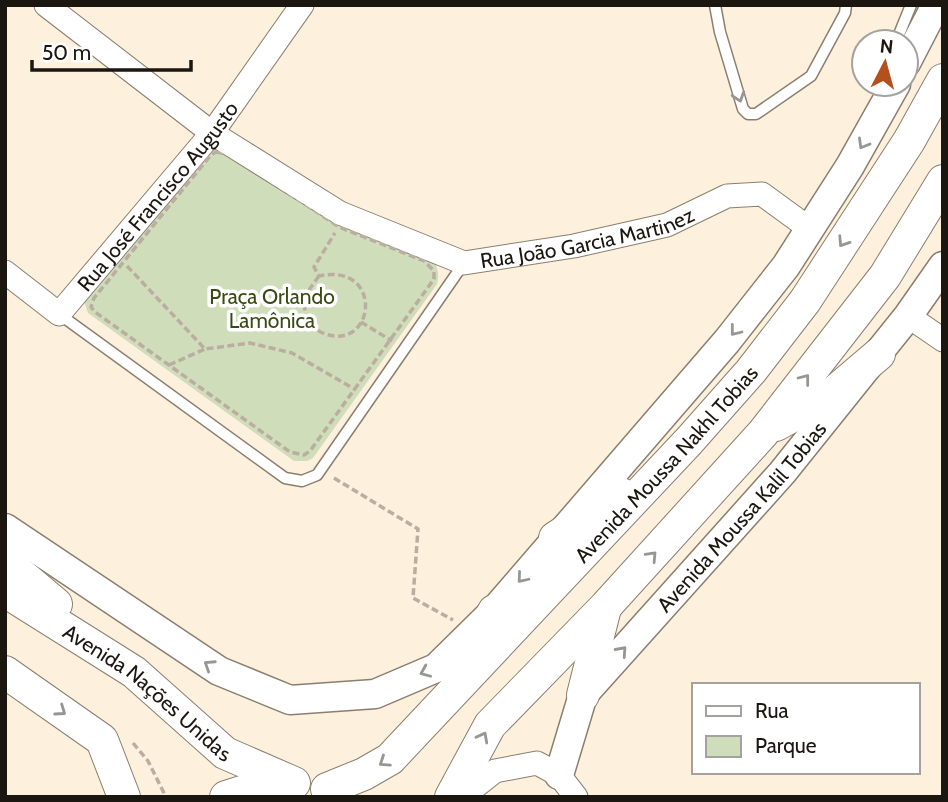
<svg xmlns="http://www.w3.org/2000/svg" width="948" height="802" viewBox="0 0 948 802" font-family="Cabin,sans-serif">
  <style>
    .green { fill: #d0ddbb }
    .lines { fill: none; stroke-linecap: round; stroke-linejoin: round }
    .service-casing { stroke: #8a7f6e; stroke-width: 13 }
    .minor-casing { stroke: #8a7f6e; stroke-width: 25 }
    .tertiary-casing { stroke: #8a7f6e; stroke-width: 31 }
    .secondary-casing { stroke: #8a7f6e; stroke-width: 34 }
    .path { stroke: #b9ae9f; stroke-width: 3.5; stroke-dasharray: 7 3.5; stroke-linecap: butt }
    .service { stroke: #fff; stroke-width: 10 }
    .minor { stroke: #fff; stroke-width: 23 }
    .tertiary { stroke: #fff; stroke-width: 28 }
    .secondary { stroke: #fff; stroke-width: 32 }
    .oneway { stroke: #989693 }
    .labels { text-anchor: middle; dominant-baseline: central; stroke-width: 7; stroke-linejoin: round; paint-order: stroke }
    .street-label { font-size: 21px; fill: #1b1610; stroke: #fff }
    .park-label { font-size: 21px; fill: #394a12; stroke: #fff }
  </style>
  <rect width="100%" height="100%" fill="#fdf0dd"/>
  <path class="green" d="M214 139 432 257C437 267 440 273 437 284L313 458 307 461H294L88 313 84 301Z"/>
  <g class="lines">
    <g class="service-casing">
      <path id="service" d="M715 5 720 32 743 109 748 114H756L811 76 845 13 846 5
        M896 42 911 5
        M59 314 285 478 302 481 317 475 464 263"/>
    </g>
    <g class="minor-casing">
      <g id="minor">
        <path id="s1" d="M46 5 212 133 340 213 464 263 574 246 667 225 727 196 762 194 810 229"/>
        <path id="s2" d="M5 272 59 314 212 133 302 5"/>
        <path d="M908 316 943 340"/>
        <path d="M462 797 495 771 537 763 559 775 576 797"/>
      </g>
    </g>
    <g class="tertiary-casing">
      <g id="tertiary">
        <path d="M906 63 936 5"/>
        <path d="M5 528 219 671 290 700 375 694 436 668 494 611 727 341 786 266 850 166 896 84"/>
        <path id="s3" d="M559 775 583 695 782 473 908 316 943 266"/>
      </g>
    </g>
    <g class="secondary-casing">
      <g id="secondary">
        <path d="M776 425 832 394 879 354"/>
        <path d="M555 538 621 494"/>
        <path d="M5 561 56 604"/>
        <path id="s4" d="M5 591 134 672 225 753 294 783"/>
        <path d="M467 661 494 611"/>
        <path d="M5 672 102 740 124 797"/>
        <path d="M583 695 605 608"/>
        <path id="s5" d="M327 789 364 774 390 759 689 441 751 371 805 301 909 141 943 80"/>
        <path d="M226 797 261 786 291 783"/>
        <path d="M451 797 490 725 606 606 763 433 885 276 943 181"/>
      </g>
    </g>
    <path class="path" d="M216 152 232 155 339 227 424 261 434 271V279L310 451 304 455 290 452 95 312 91 307 94 298 211 155Z
      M127 266 205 349 250 343 292 353 356 390
      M319 276C310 288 301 299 306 315 309 324 316 331 325 334 376 351 384 262 319 276L314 267 335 233
      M361 322 392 341
      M169 365 205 349
      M334 478 418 529 413 598 453 620
      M133 743 148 761 166 797"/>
    <use href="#service" class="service"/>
    <use href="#minor" class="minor"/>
    <use href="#tertiary" class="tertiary"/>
    <use href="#secondary" class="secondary"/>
  </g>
  <defs><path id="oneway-chevron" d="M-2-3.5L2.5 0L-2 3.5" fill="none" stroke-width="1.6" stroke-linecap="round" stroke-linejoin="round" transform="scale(1.75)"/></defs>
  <g class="oneway">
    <use href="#oneway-chevron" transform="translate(739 97) rotate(72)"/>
    <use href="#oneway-chevron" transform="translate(863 144) rotate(120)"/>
    <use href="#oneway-chevron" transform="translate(843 242) rotate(123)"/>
    <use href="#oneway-chevron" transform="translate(735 331) rotate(128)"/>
    <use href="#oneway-chevron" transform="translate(805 379) rotate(-52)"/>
    <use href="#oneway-chevron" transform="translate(652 556) rotate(-47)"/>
    <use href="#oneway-chevron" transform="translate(522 578) rotate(130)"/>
    <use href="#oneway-chevron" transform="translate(622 651) rotate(-48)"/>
    <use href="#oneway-chevron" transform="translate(209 665) rotate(-147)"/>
    <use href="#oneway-chevron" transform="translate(425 672) rotate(157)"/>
    <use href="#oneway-chevron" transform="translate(61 711) rotate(35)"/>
    <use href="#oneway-chevron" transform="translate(483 737) rotate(-62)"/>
    <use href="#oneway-chevron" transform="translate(384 762) rotate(146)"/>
  </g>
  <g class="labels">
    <g class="street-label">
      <text stroke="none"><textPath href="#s2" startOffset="222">Rua José Francisco Augusto</textPath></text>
      <text stroke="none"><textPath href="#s1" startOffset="620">Rua João Garcia Martinez</textPath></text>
      <text stroke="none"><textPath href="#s5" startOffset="474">Avenida Moussa Nakhl Tobias</textPath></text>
      <text stroke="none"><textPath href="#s3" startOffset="322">Avenida Moussa Kalil Tobias</textPath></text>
      <text stroke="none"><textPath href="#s4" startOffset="175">Avenida Nações Unidas</textPath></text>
    </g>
    <g class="park-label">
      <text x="272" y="296">Praça Orlando<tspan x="272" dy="24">Lamônica</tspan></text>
    </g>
  </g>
  <rect width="948" height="802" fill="none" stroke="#1b1610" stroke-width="14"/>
  <rect x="692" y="683" width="228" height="91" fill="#ffffff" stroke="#a4a29f" stroke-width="2"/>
  <rect x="706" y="706" width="35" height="10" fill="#ffffff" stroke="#a4a29f" stroke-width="2"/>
  <text x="755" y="718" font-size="21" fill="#1b1610">Rua</text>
  <rect x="706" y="736" width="35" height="21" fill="#d0ddbb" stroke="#a4a29f" stroke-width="2"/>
  <text x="755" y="753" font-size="21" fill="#1b1610">Parque</text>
  <g transform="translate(885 63) rotate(6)"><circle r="33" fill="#ffffff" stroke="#a4a29f" stroke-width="2"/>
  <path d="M0-5L12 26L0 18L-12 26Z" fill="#b4501d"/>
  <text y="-10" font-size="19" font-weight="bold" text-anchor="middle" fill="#1b1610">N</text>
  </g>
  <path d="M32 60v10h159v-10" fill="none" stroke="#1b1610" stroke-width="3.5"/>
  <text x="42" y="60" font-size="21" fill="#1b1610" stroke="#ffffff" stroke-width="5" paint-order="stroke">50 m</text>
</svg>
